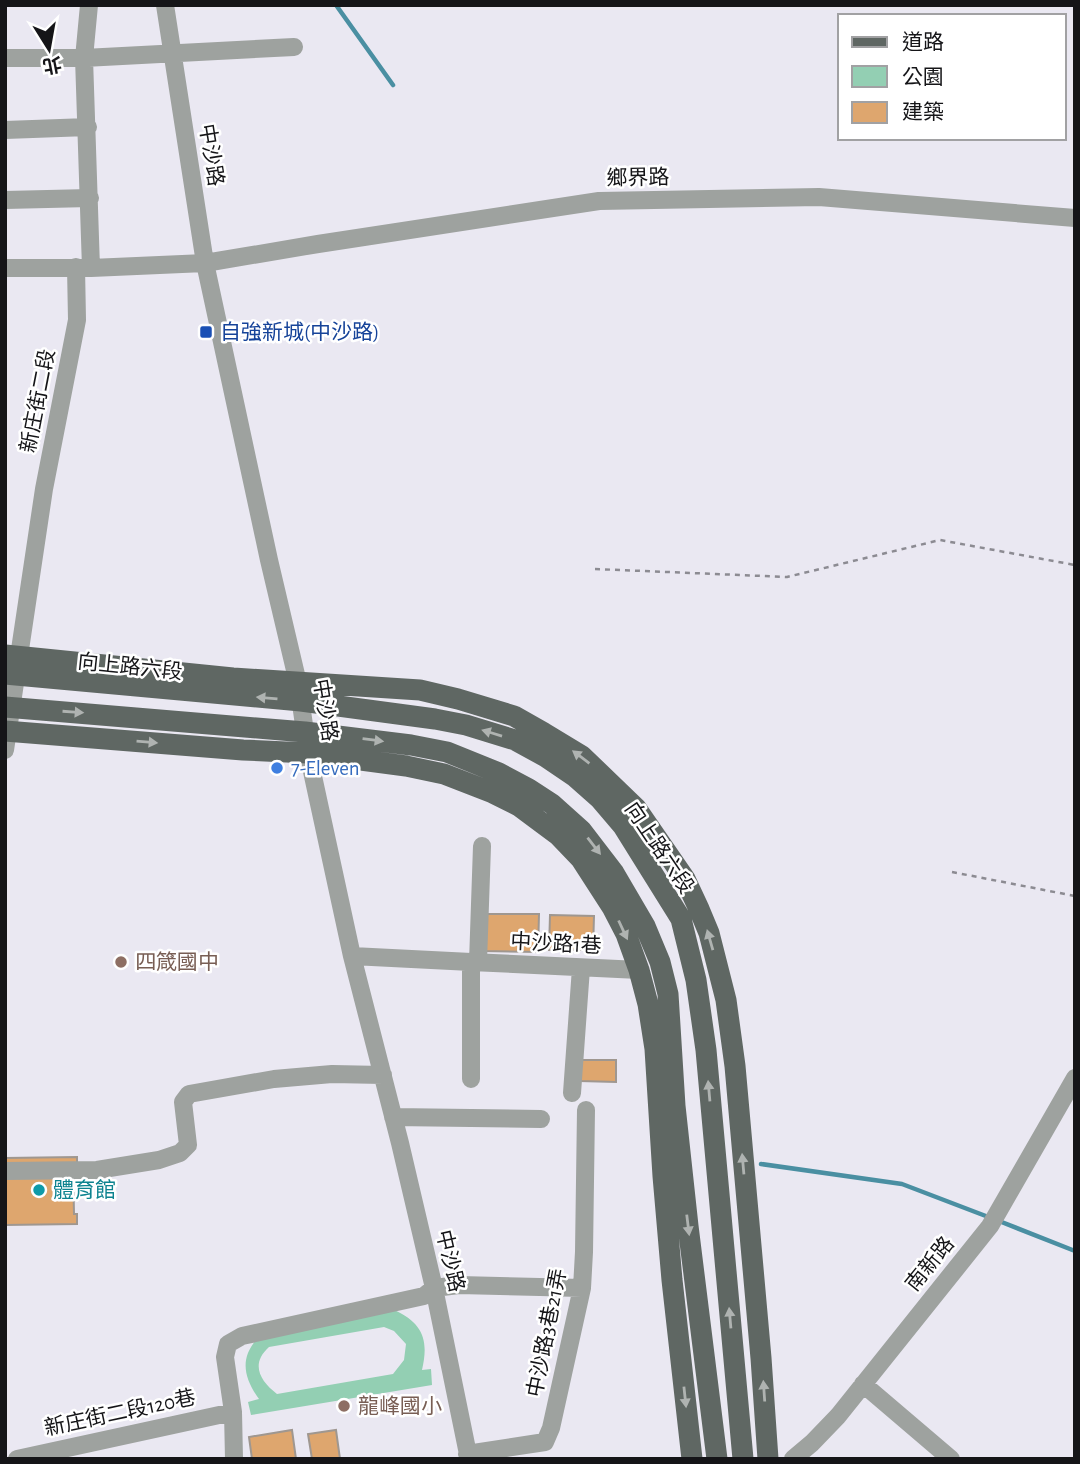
<svg xmlns="http://www.w3.org/2000/svg" width="1080" height="1464" viewBox="0 0 1080 1464" font-family="'Alegreya Sans','Noto Sans TC',sans-serif">
  <style>
    .green { fill: #93cfb3; fill-rule: evenodd }
    .lines { fill: none; stroke-linecap: round; stroke-linejoin: round }
    .stream { stroke: #4a8fa2; stroke-width: 4.5 }
    .building { fill: #dea66e; stroke: #9f9790; stroke-width: 2 }
    .path { stroke: #8c8b92; stroke-width: 2.5; stroke-dasharray: 5 5; stroke-linecap: butt }
    .minor { stroke: #9ea29f; stroke-width: 18 }
    .major { stroke: #5f6763; stroke-width: 21 }
    .oneway { fill: #afb3b1 }
    .transit-dot { fill: #1a4fb4; stroke: #fff; stroke-width: 2.5 }
    .shop-dot { fill: #3f7fe0; stroke: #fff; stroke-width: 2.5 }
    .education-dot { fill: #8d6e63; stroke: #fff; stroke-width: 2.5 }
    .culture-dot { fill: #0f9aa8; stroke: #fff; stroke-width: 2.5 }
    .labels { text-anchor: middle; dominant-baseline: central; stroke-width: 5; stroke-linejoin: round; paint-order: stroke }
    .street-label { font-size: 21px; fill: #151518; stroke: #fff }
    .transit-label { font-size: 21px; fill: #164399; stroke: #fff; text-anchor: start }
    .shop-label { font-size: 21px; fill: #366cbe; stroke: #fff; text-anchor: start }
    .education-label { font-size: 21px; fill: #785e54; stroke: #fff; text-anchor: start }
    .culture-label { font-size: 21px; fill: #0d838f; stroke: #fff; text-anchor: start }
  </style>
  <rect width="100%" height="100%" fill="#eae8f2"/>
  <path class="green" d="M394 1310C423 1323 429 1340 422 1370L431 1369 432 1385 251 1415 248 1402 259 1399C243 1377 239 1356 260 1336ZM384 1327 394 1331 406 1344 404 1360 393 1374 277 1394C260 1381 250 1364 269 1347Z"/>
  <g class="lines">
    <path class="stream" d="M336 5 393 85
      M761 1164 902 1184 991 1218
      M999 1221 1075 1251"/>
  </g>
  <path class="building" d="M484 914H539L538 952 483 951Z
    M550 915 594 916 593 950H549Z
    M580 1060H616V1082L580 1081Z
    M77 1157V1166L73 1165 74 1214H77V1224L5 1225V1158Z
    M292 1430 296 1459H252L249 1437Z
    M336 1430 340 1459H312L308 1434Z"/>
  <g class="lines">
    <path class="path" d="M595 569 787 577 940 540 1075 565
      M952 872 1075 896"/>
    <path class="minor" d="M89 5 84 58 91 268
      M165 5 205 263 269 560 298 683 308 753 352 956 400 1143 434 1288 469 1459
      M5 58H84L294 47
      M5 130 88 127
      M5 200 90 198
      M5 268H91L205 263 318 244 599 201 819 197 1075 218
      M5 750 44 489 77 320 76 267
      M352 956 471 962V1079
      M471 962 639 970
      M478 962 482 846
      M572 1093 581 968
      M393 1117 541 1119
      M5 1171 97 1170 159 1160 180 1153 188 1145 183 1102 189 1094 274 1079 332 1074 383 1075
      M863 1384 951 1459
      M467 1454 545 1442 551 1428 582 1288 584 1252 586 1110
      M17 1459 233 1412
      M234 1459 233 1412 225 1357 228 1344 242 1336 424 1296 434 1288 459 1285 582 1288
      M793 1459 812 1443 838 1416 990 1226 1075 1078"/>
    <path class="major" d="M5 655 233 678 420 690 458 699 514 716 544 733 582 756 636 808 685 879 699 909 709 933 726 1000 735 1066 761 1358 768 1459
      M5 674 301 701 435 719 466 725 515 740 546 757 574 776 600 799 623 826 681 919 696 980 706 1050 743 1459
      M5 707 305 732 411 745 447 752 499 773 529 789 552 804 581 830 614 873 645 926 660 962 668 994 675 1106 688 1226 717 1459
      M5 731 243 750 308 753 406 766 444 774 493 793 519 806 558 835 581 859 612 907 626 934 639 970 648 1004 655 1049 663 1176 672 1280 692 1459"/>
  </g>
  <defs><path id="oneway-solid" d="M-6-.8H1V-3.2L6.5 0L1 3.2V.8H-6Z" transform="scale(1.75)"/></defs>
  <g class="oneway">
    <use href="#oneway-solid" transform="translate(267 698) rotate(-175)"/>
    <use href="#oneway-solid" transform="translate(73 712) rotate(4)"/>
    <use href="#oneway-solid" transform="translate(492 733) rotate(-163)"/>
    <use href="#oneway-solid" transform="translate(373 740) rotate(7)"/>
    <use href="#oneway-solid" transform="translate(147 742) rotate(5)"/>
    <use href="#oneway-solid" transform="translate(581 757) rotate(-143)"/>
    <use href="#oneway-solid" transform="translate(594 846) rotate(52)"/>
    <use href="#oneway-solid" transform="translate(623 930) rotate(65)"/>
    <use href="#oneway-solid" transform="translate(710 940) rotate(-106)"/>
    <use href="#oneway-solid" transform="translate(709 1091) rotate(-95)"/>
    <use href="#oneway-solid" transform="translate(743 1164) rotate(-95)"/>
    <use href="#oneway-solid" transform="translate(688 1225) rotate(83)"/>
    <use href="#oneway-solid" transform="translate(730 1318) rotate(-95)"/>
    <use href="#oneway-solid" transform="translate(764 1391) rotate(-94)"/>
    <use href="#oneway-solid" transform="translate(685 1397) rotate(84)"/>
  </g>
  <rect class="transit-dot" x="199" y="325" width="14" height="14" rx="3.5"/>
  <circle class="shop-dot" cx="277" cy="768" r="7"/>
  <g class="education-dot">
    <circle cx="121" cy="962" r="7"/>
    <circle cx="344" cy="1406" r="7"/>
  </g>
  <circle class="culture-dot" cx="39" cy="1190" r="7"/>
  <g class="labels">
    <g class="street-label">
      <text transform="translate(211 155) rotate(81)">中沙路</text>
      <text transform="translate(638 178) rotate(-1)">鄉界路</text>
      <text transform="translate(38 401) rotate(-79)">新庄街二段</text>
      <text transform="translate(130 667) rotate(6)">向上路六段</text>
      <text transform="translate(325 710) rotate(81)">中沙路</text>
      <text transform="translate(659 848) rotate(56)">向上路六段</text>
      <text transform="translate(556 944) rotate(3)">中沙路1巷</text>
      <text transform="translate(450 1261) rotate(77)">中沙路</text>
      <text transform="translate(930 1264) rotate(-51)">南新路</text>
      <text transform="translate(547 1333) rotate(-79)">中沙路3巷21弄</text>
      <text transform="translate(120 1413) rotate(-12)">新庄街二段120巷</text>
    </g>
    <g class="transit-label">
      <text x="220" y="332">自強新城(中沙路)</text>
    </g>
    <g class="shop-label">
      <text x="291" y="768">7-Eleven</text>
    </g>
    <g class="education-label">
      <text x="135" y="962">四箴國中</text>
      <text x="358" y="1406">龍峰國小</text>
    </g>
    <g class="culture-label">
      <text x="53" y="1190">體育館</text>
    </g>
  </g>
  <rect width="1080" height="1464" fill="none" stroke="#151518" stroke-width="14"/>
  <rect x="838" y="14" width="228" height="126" fill="#ffffff" stroke="#a1a1a3" stroke-width="2"/>
  <rect x="852" y="37" width="35" height="10" fill="#5f6763" stroke="#a1a1a3" stroke-width="2"/>
  <text x="902" y="49" font-size="21" fill="#151518">道路</text>
  <rect x="852" y="66" width="35" height="21" fill="#93cfb3" stroke="#a1a1a3" stroke-width="2"/>
  <text x="902" y="84" font-size="21" fill="#151518">公園</text>
  <rect x="852" y="102" width="35" height="21" fill="#dea66e" stroke="#a1a1a3" stroke-width="2"/>
  <text x="902" y="119" font-size="21" fill="#151518">建築</text>
  <g transform="translate(49 49) rotate(169)" stroke="#ffffff" stroke-width="5" paint-order="stroke">
  <path d="M0-5L12 26L0 18L-12 26Z" fill="#151518"/>
  <text y="-10" font-size="19" font-weight="bold" text-anchor="middle" fill="#151518">北</text>
  </g>
</svg>
